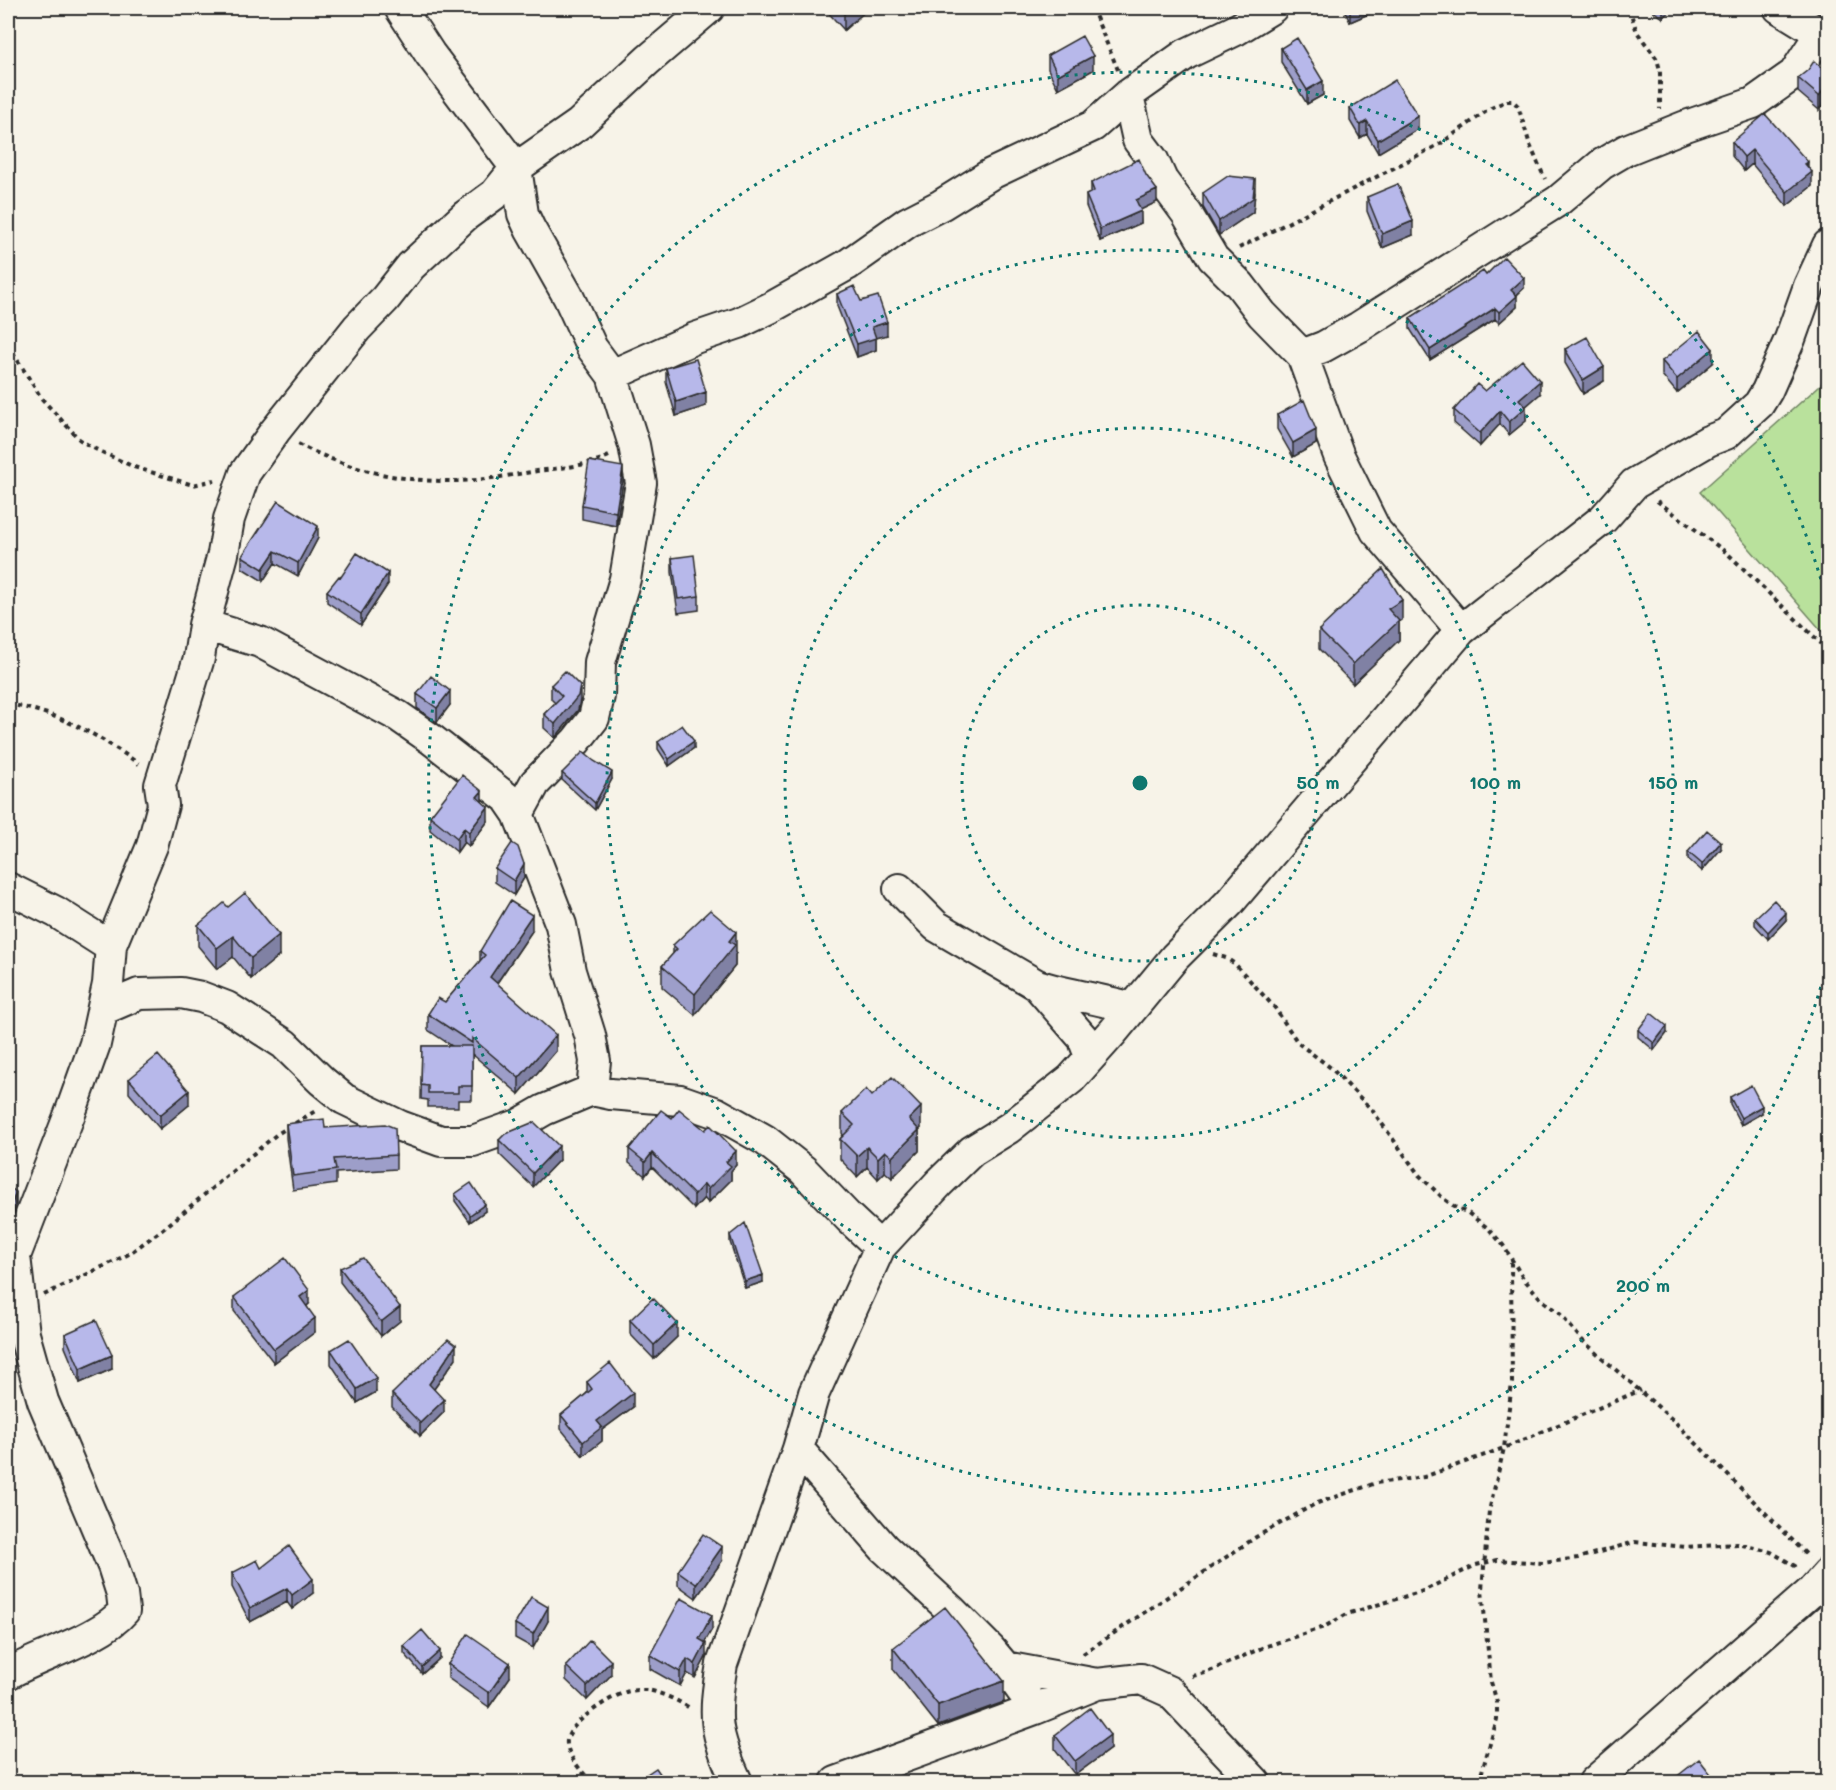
<svg xmlns="http://www.w3.org/2000/svg" width="1836" height="1790" viewBox="0 0 1836 1790" font-family="Mali,sans-serif">
  <style>
    .green { fill: #b9e19c; stroke: #728664; stroke-width: 1.5 }
    .lines { fill: none; stroke-linecap: round; stroke-linejoin: round }
    .minor-casing { stroke: #2b2b2b; stroke-width: 34 }
    .path { stroke: #2b2b2b; stroke-width: 4; stroke-dasharray: 4.5 4.5; stroke-linecap: butt }
    .minor { stroke: #f7f3e8; stroke-width: 30 }
    .wall { fill: #9d9ec9; stroke: #2b2b2b; stroke-width: 1.5 }
    .shaded-wall { fill: #8081a4; stroke: #2b2b2b; stroke-width: 1.5 }
    .building { fill: #b7b8ea; stroke: #2b2b2b; stroke-width: 1.5 }
    .ring { fill: none; stroke: #0f766e; stroke-width: 3; stroke-dasharray: 3 6 }
    .centre { fill: #0f766e; stroke: #f7f3e8; stroke-width: 3 }
    .ring-label { font-size: 18px; text-anchor: middle; font-weight: bold; fill: #0f766e; stroke: #f7f3e8; stroke-width: 5; stroke-linejoin: round; paint-order: stroke }
  </style>
  <rect width="100%" height="100%" fill="#f7f3e8"/>
  <filter id="ink" filterUnits="userSpaceOnUse"><feTurbulence type="fractalNoise" baseFrequency=".0167" numOctaves="2"/><feDisplacementMap in="SourceGraphic" scale="12" xChannelSelector="R" yChannelSelector="G"/><feConvolveMatrix kernelMatrix="1 2 1 2 8 2 1 2 1" color-interpolation-filters="sRGB"/></filter>
  <g filter="url(#ink)">
    <path class="green" d="M1828 378V638L1700 492Z"/>
    <g class="lines">
      <g class="minor-casing">
        <path id="minor" d="M400 8 430 54 516 168 523 214 530 229 568 296 592 348 612 375 695 338 739 323 772 307 847 265 908 222 941 205 991 174 1093 126 1128 95 1186 54 1236 30 1272 8
          M1779 8 1828 38
          M1128 95 1138 140 1153 160 1162 180 1187 214 1213 258 1240 285 1262 314 1302 355 1323 347 1359 327 1515 228 1558 201 1602 164 1626 150 1686 126 1753 103 1794 74 1820 34
          M1302 355 1339 456 1376 531 1461 630
          M204 625 260 642 398 716 431 739 507 798 518 814
          M8 888 56 912 106 944 111 945
          M899 889 936 926 1037 985 1083 1038 1090 1056
          M1037 985C1068 995 1101 999 1132 1008
          M104 1009 139 994 181 993 201 997 227 1007 284 1044 322 1081 344 1099 400 1126 441 1141H473L518 1125 544 1110 592 1090 611 1094 680 1100 717 1113 765 1140 803 1170 849 1218 880 1247
          M592 1090 595 1061 590 1035 570 971 561 925 518 814 535 783 576 741 594 718 599 696 600 662 625 579 641 483 634 445 612 375
          M798 1449 884 1548 952 1611 990 1649 1005 1667 1035 1709
          M1005 1667 1097 1684
          M8 1674C40 1655 100 1639 124 1611L122 1594 113 1566 43 1401 24 1334 15 1256 71 1111 95 1044 108 984 111 945 152 846 163 805 160 785 199 658 204 625 223 554 229 519 245 473 275 431 357 328 385 299 411 266 465 216 495 194 516 168 579 124 648 60 709 8
          M737 1782C714 1733 713 1717 722 1664L798 1449 814 1393 880 1247 939 1183 972 1151 1009 1128 1071 1079 1113 1032 1175 957 1229 903 1461 630 1603 519 1634 484 1708 441 1726 434 1759 404 1767 391 1790 339 1809 286 1828 245
          M836 1782 1035 1709 1097 1684 1141 1679 1170 1692 1255 1782
          M1594 1782 1812 1591 1828 1573"/>
      </g>
      <path class="path" d="M1092 8 1118 70
        M1629 8 1637 32 1657 59 1660 70V109
        M1239 248 1440 144 1491 108 1507 101H1513L1518 106 1530 145 1545 179
        M8 345 42 399 79 439 91 447 134 467 193 485 215 480
        M298 444C342 467 395 481 445 481 476 482 506 476 537 471 560 468 587 466 609 456
        M1657 501 1727 553 1828 650
        M8 704C59 713 97 734 139 764
        M1213 954 1226 958 1235 964 1275 1008 1298 1043 1331 1068 1372 1110 1419 1175 1444 1199 1455 1207 1468 1213 1489 1229 1503 1245 1523 1278 1541 1299 1560 1314 1582 1340 1673 1420 1809 1557
        M44 1295 127 1255 162 1230 277 1134 317 1110
        M1083 1654 1256 1537 1315 1504 1376 1483 1424 1477 1504 1448 1641 1390
        M1192 1676 1205 1673 1264 1647 1324 1627 1347 1614 1423 1591 1476 1565 1497 1560 1543 1563 1578 1558 1635 1542 1686 1547 1738 1544 1771 1552 1795 1566 1797 1570
        M591 1782C582 1771 569 1759 567 1744 564 1725 610 1697 626 1692 632 1690 639 1690 645 1690 656 1690 682 1702 691 1709
        M1479 1782 1497 1719V1702L1491 1682 1482 1589 1489 1511 1504 1448 1512 1383 1511 1262"/>
      <use href="#minor" class="minor"/>
    </g>
    <path class="wall" d="M824 8H869L844 30Z
      M1343 8H1382L1350 22Z
      M1649 8H1673L1663 18Z
      M1823 8H1828V13Z
      M1281 48 1323 95 1307 104 1281 62Z
      M1048 55 1093 70 1058 89 1048 69Z
      M1828 73V98L1819 110 1798 92V78Z
      M1350 108 1418 129 1378 153 1367 134 1360 138 1350 121Z
      M1732 142 1808 167 1812 186 1787 206 1752 164 1744 171 1732 156Z
      M1091 183 1157 202 1140 210 1141 223 1100 241 1086 206V195L1091 193Z
      M1203 193H1255L1253 212 1219 235 1203 207Z
      M1367 197 1413 235 1382 248 1367 211Z
      M1486 275 1524 288 1516 296 1517 307 1499 323 1495 319 1430 360 1410 329V318Z
      M837 294 861 301 887 335 876 338V350L857 357 837 306Z
      M1565 349 1604 381 1583 394 1565 363Z
      M1662 361 1713 363 1677 393 1662 375Z
      M666 368 706 406 676 416 666 382Z
      M1485 391 1540 394 1525 407 1526 421 1509 435 1500 424 1480 446 1454 423V410Z
      M1277 415 1316 444 1293 457 1277 429Z
      M623 481 616 526 582 519V505Z
      M318 538 298 576 275 563 263 581 242 568V556Z
      M672 558 699 596V610L678 613 672 572Z
      M341 577 388 584 361 625 327 602V591Z
      M1402 620 1399 622V640L1353 684 1319 649V630Z
      M551 685 580 700 578 710 555 738 544 728V714L555 703 551 699Z
      M417 694 450 705 437 722 417 708Z
      M658 742 694 748 669 766 658 749Z
      M562 773 612 779 595 810 562 780Z
      M482 801 488 821 469 846 464 842 457 852 430 830V816Z
      M1721 849 1702 871 1688 859V852Z
      M495 868 524 878 514 895 495 882Z
      M228 907 279 956 251 979 233 957 217 969 198 946V925Z
      M1755 918 1786 920 1768 939 1755 925Z
      M532 931 497 983 556 1051 519 1094 472 1054V1100H458V1107H428V1100L421 1099 422 1046H452L428 1030V1014L445 1002 480 961V951Z
      M673 945 736 953 735 955V966L695 1015 662 987V966L673 954Z
      M1638 1030 1667 1033 1654 1050 1638 1037Z
      M129 1079 189 1105 160 1129 129 1093Z
      M872 1096 921 1128 919 1130V1151L892 1178 885 1172 878 1179 867 1167 857 1177 840 1159V1139L843 1135 842 1133V1113Z
      M1730 1097 1762 1113 1741 1125 1730 1104Z
      M672 1118 736 1165 731 1171V1180L708 1203 704 1198 694 1209 652 1167 645 1176 629 1163V1149Z
      M286 1124 325 1128 396 1155V1169L336 1173V1184L293 1190 286 1138Z
      M499 1140 559 1160 533 1187 499 1154Z
      M455 1194 485 1211 470 1222 455 1201Z
      M730 1235 763 1282 745 1288 730 1242Z
      M340 1268 400 1321 381 1336 340 1282Z
      M234 1297 309 1304 307 1306 315 1332 274 1363 234 1311Z
      M630 1320 677 1337 654 1359 630 1334Z
      M65 1334 112 1369 80 1383 65 1347Z
      M331 1350 376 1392 357 1403 331 1364Z
      M456 1358 434 1389 444 1412 420 1436 392 1407V1394Z
      M587 1382 633 1407 602 1430V1441L583 1456 561 1429V1415L587 1393Z
      M722 1561 696 1598 678 1585V1571Z
      M232 1573 313 1593 292 1609 287 1602 250 1622 232 1587Z
      M548 1621 533 1648 515 1638V1624Z
      M712 1629 704 1642 706 1657 695 1678 687 1673 680 1686 650 1669V1655Z
      M404 1646 440 1658 422 1674 404 1653Z
      M893 1648 1004 1702 938 1726 893 1669Z
      M448 1664 510 1677 489 1707 448 1678Z
      M566 1666 611 1675 587 1700 566 1680Z
      M1055 1735 1110 1749 1075 1775 1055 1749Z"/>
    <path class="shaded-wall" d="M846 8H869L844 30V9Z
      M1350 8H1382L1350 22Z
      M1667 8H1673L1663 18V11Z
      M1093 56V70L1058 89V75Z
      M1323 81V95L1307 104V90Z
      M1828 84V98L1819 110V96Z
      M1418 116V129L1378 153V140Z
      M1367 121V134L1360 138V125Z
      M1752 150V164L1744 171V157Z
      M1808 162V175L1812 172V186L1787 206V192Z
      M1255 179V193L1253 212 1219 235V221Z
      M1157 190V202L1136 212V200Z
      M1141 211V223L1100 241V229Z
      M1413 221V235L1382 248V234Z
      M1524 278V288L1511 300V290Z
      M1517 296V307L1499 323V312Z
      M1495 308V319L1430 360V350Z
      M887 322V335L876 338V350L857 357V344L872 327Z
      M1713 349V363L1677 393V379Z
      M1604 367V381L1583 394V380Z
      M1540 381V394L1519 412V399Z
      M706 392V406L676 416V402Z
      M1526 407V421L1509 435V422Z
      M1500 411V424L1480 446V433Z
      M1316 430V444L1293 457V443Z
      M623 467V481L616 526V512Z
      M318 526V538L298 576V563Z
      M275 551V563L263 581V569Z
      M388 573V584L361 625V614Z
      M1402 600V620L1399 622V640L1353 684V664L1388 609Z
      M580 686V700L578 710 555 738V724Z
      M450 691V705L437 722V708Z
      M694 741V748L669 766V759Z
      M612 772V779L595 810V803Z
      M482 791V805L477 797Z
      M488 807V821L469 846V832Z
      M464 828V842L457 852V838Z
      M1721 842V849L1702 871V864Z
      M524 864V878L514 895V881Z
      M1786 913V920L1768 939V932Z
      M532 915V931L490 993V977Z
      M736 932V953L735 955V966L695 1015V994L729 941Z
      M279 935V956L251 979V958Z
      M233 936V957L217 969V948Z
      M1667 1026V1033L1654 1050V1043Z
      M556 1035V1051L519 1094V1078Z
      M189 1091V1105L160 1129V1115Z
      M12 1098V1112L8 1116V1102Z
      M1762 1106V1113L1741 1125V1118Z
      M921 1107V1128L909 1140V1119Z
      M919 1130V1151L892 1178V1157Z
      M559 1146V1160L533 1187V1173Z
      M867 1147V1167L857 1177V1156Z
      M736 1151V1165L731 1171V1180L708 1203V1189L726 1162Z
      M885 1151V1172L878 1179V1158Z
      M652 1153V1167L645 1176V1162Z
      M704 1184V1198L694 1209V1195Z
      M16 1192V1206L8 1228V1214Z
      M485 1204V1211L470 1222V1215Z
      M763 1275V1282L745 1288V1281Z
      M309 1290V1304L300 1311V1297Z
      M400 1307V1321L381 1336V1322Z
      M315 1318V1332L274 1363V1349Z
      M677 1323V1337L654 1359V1345Z
      M456 1345V1358L429 1396V1384Z
      M112 1355V1369L80 1383V1369Z
      M376 1378V1392L357 1403V1389Z
      M633 1393V1407L602 1430V1441L583 1456V1442L597 1421Z
      M444 1400V1412L420 1436V1423Z
      M722 1547V1561L696 1598V1584Z
      M313 1579V1593L292 1609V1595Z
      M287 1588V1602L250 1622V1608Z
      M548 1607V1621L533 1648V1634Z
      M712 1615V1629L699 1653V1639Z
      M706 1643V1657L695 1678V1664Z
      M440 1651V1658L422 1674V1667Z
      M687 1659V1673L680 1686V1672Z
      M611 1661V1675L587 1700V1686Z
      M510 1663V1677L489 1707V1693Z
      M1004 1681V1702L938 1726V1705Z
      M1110 1735V1749L1075 1775V1761Z"/>
    <path class="building" d="M1659 8H1667L1663 11Z
      M1082 36 1093 56 1058 75 1048 55Z
      M1297 38 1323 81 1307 90 1281 48Z
      M1814 61 1828 73V84L1819 96 1798 78 1808 70Z
      M1395 80 1418 116 1378 140 1367 121 1360 125 1350 108Z
      M1765 114 1808 162 1805 164 1812 172 1787 192 1752 150 1744 157 1732 142Z
      M1139 159 1146 175 1157 190 1136 200 1141 211 1100 229 1086 195 1094 191 1091 183Z
      M1228 176 1255 179 1253 198 1219 221 1203 193Z
      M1398 184 1413 221 1382 234 1367 197Z
      M1504 257 1524 278 1511 290 1517 296 1499 312 1495 308 1430 350 1410 318 1483 271 1486 275Z
      M854 286 861 301 878 296 887 322 872 327 876 338 857 344 837 294Z
      M1699 331 1713 349 1677 379 1662 361Z
      M1587 337 1604 367 1583 380 1565 349Z
      M696 359 706 392 676 402 666 368Z
      M1522 360 1540 381 1519 399 1526 407 1509 422 1500 411 1480 433 1454 410 1477 384 1485 391Z
      M1304 400 1316 430 1293 443 1277 415Z
      M589 461 623 467 616 512 582 505Z
      M278 501 318 526 298 563 275 551 263 569 242 556Z
      M357 553 388 573 361 614 327 591 339 576 341 577Z
      M694 555 699 596 678 599 672 558Z
      M1383 569 1402 600 1388 609 1399 621 1353 664 1319 630Z
      M565 671 580 686 578 696 555 724 544 714 562 696 551 685Z
      M431 676 450 691 437 708 417 694Z
      M682 725 694 741 669 759 658 742Z
      M583 752 594 761 612 772 595 803 562 773Z
      M462 775 482 791 477 797 488 807 469 832 464 828 457 838 430 816Z
      M1707 830 1721 842 1702 864 1688 852Z
      M512 843 518 847 524 864 514 881 495 868Z
      M245 893 279 935 251 958 233 936 217 948 198 925 224 903 228 907Z
      M1774 900 1786 913 1768 932 1755 918Z
      M510 901 532 915 490 977 556 1035 519 1078 472 1038V1043L428 1014 438 998 445 1002 485 955 480 951Z
      M710 910 736 932 729 941 735 945 695 994 662 966 677 949 673 945Z
      M1651 1013 1667 1026 1654 1043 1638 1030Z
      M422 1046H472V1086H458V1093H428V1086L421 1085Z
      M158 1055 189 1091 160 1115 129 1079Z
      M892 1077 921 1107 909 1119 919 1130 892 1157 885 1151 878 1158 867 1147 857 1156 840 1139 854 1125 842 1113 866 1089 872 1096Z
      M1751 1085 1762 1106 1741 1118 1730 1097Z
      M8 1093 12 1098 8 1102Z
      M679 1109 705 1130 710 1125 736 1151 726 1162 731 1166 708 1189 704 1184 694 1195 652 1153 645 1162 629 1149 661 1110 672 1118Z
      M324 1119 325 1128 385 1124 395 1128 396 1155 334 1159 336 1170 293 1176 286 1124Z
      M534 1122 559 1146 533 1173 499 1140 505 1134Z
      M471 1183 485 1204 470 1215 455 1194Z
      M8 1186 16 1192 8 1214Z
      M745 1223 763 1275 745 1281 730 1235Z
      M285 1258 309 1290 300 1297 315 1318 274 1349 234 1297Z
      M363 1258 400 1307 381 1322 340 1268Z
      M653 1298 677 1323 654 1345 630 1320Z
      M96 1320 112 1355 80 1369 65 1334Z
      M349 1339 376 1378 357 1389 331 1350Z
      M448 1339 456 1345 429 1384 444 1400 420 1423 392 1394Z
      M610 1363 633 1393 597 1421 602 1427 583 1442 561 1415 592 1389 587 1382Z
      M703 1534 722 1547 696 1584 678 1571Z
      M289 1546 313 1579 292 1595 287 1588 250 1608 232 1573 257 1560 261 1568Z
      M531 1597 548 1607 533 1634 515 1624Z
      M681 1598 712 1615 699 1639 706 1643 695 1664 687 1659 680 1672 650 1655Z
      M945 1607 1004 1681 938 1705 893 1648Z
      M422 1630 440 1651 422 1667 404 1646Z
      M468 1634 510 1663 489 1693 448 1664Z
      M590 1640 611 1661 587 1686 566 1666Z
      M1090 1708 1110 1735 1075 1761 1055 1735Z
      M1699 1759 1717 1782H1670Z
      M656 1768 666 1782H635Z"/>
  </g>
  <g class="ring">
    <circle cx="1140" cy="783" r="178"/>
    <circle cx="1140" cy="783" r="355"/>
    <circle cx="1140" cy="783" r="533"/>
    <path d="M1828 961A711 711 0 1 1 1828 605"/>
  </g>
  <circle cx="1140" cy="783" r="9" class="centre"/>
  <g class="ring-label">
    <text x="1318" y="789">50 m</text>
    <text x="1495" y="789">100 m</text>
    <text x="1673" y="789">150 m</text>
    <text x="1643" y="1292">200 m</text>
  </g>
  <rect width="1836" height="1790" fill="none" stroke="#f7f3e8" stroke-width="30"/>
  <rect x="15" y="15" width="1806" height="1760" fill="none" stroke="#2b2b2b" stroke-width="2" filter="url(#ink)"/>
</svg>
